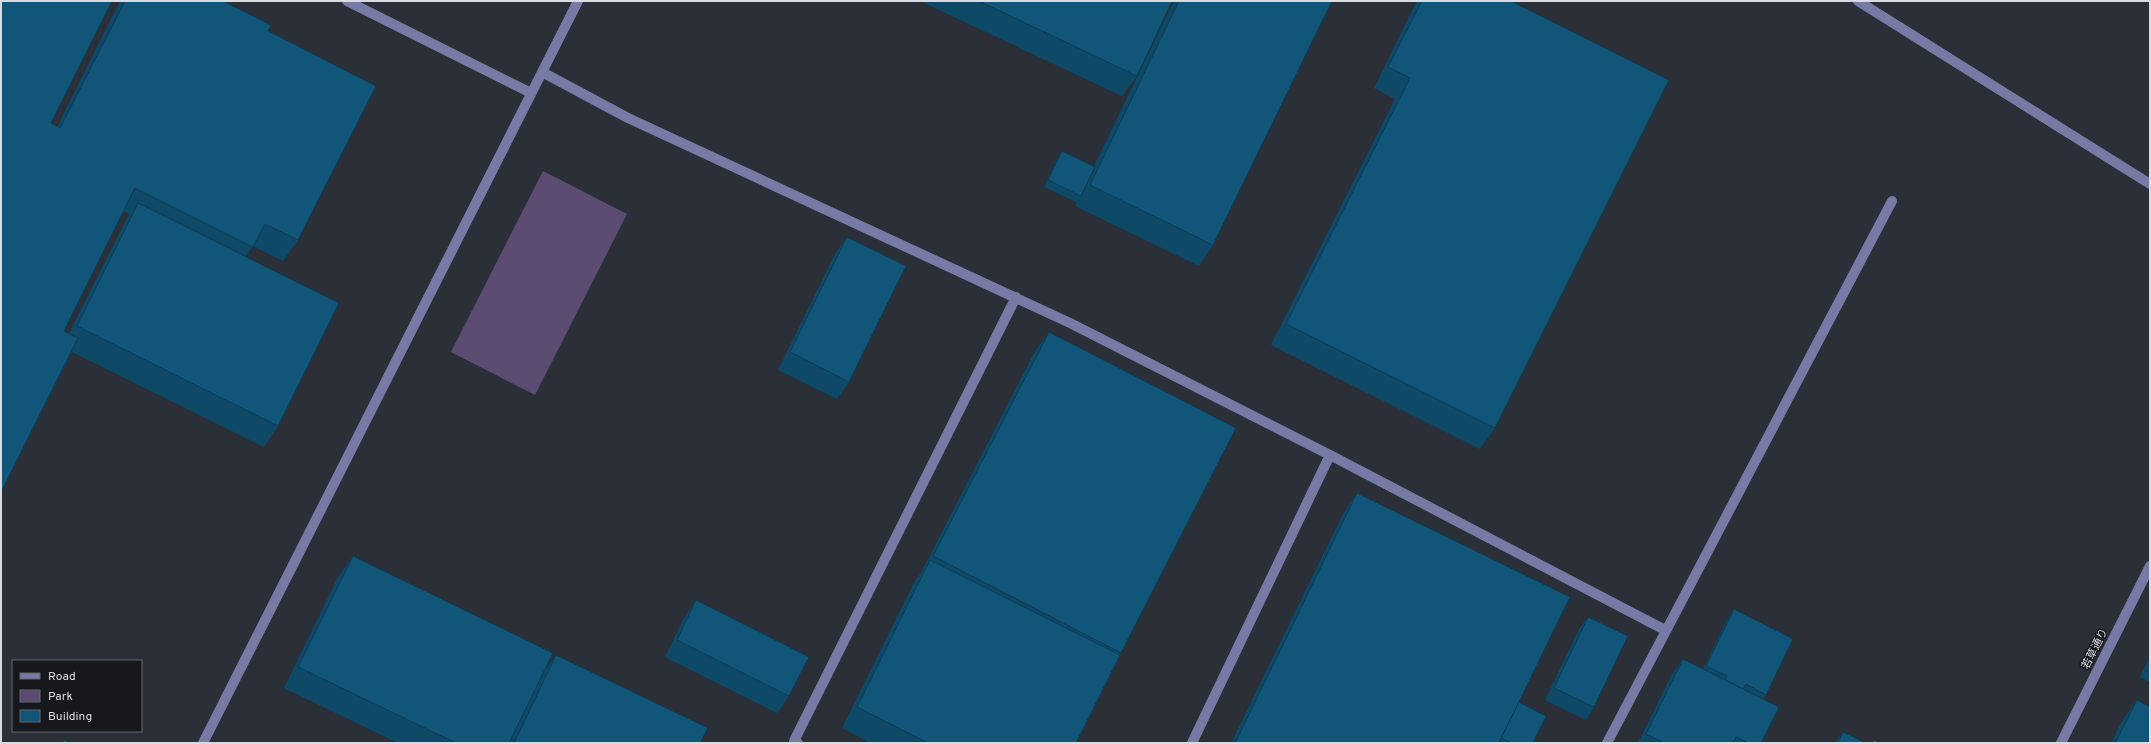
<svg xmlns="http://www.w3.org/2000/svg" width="2151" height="744" viewBox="0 0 2151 744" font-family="Overpass,'Noto Sans JP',sans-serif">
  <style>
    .green { fill: #5d4c72 }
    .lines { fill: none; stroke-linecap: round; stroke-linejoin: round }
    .minor { stroke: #787aa6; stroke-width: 10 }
    .wall { fill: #0f4968; fill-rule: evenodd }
    .building { fill: #115579; stroke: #0c3c55 }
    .labels { text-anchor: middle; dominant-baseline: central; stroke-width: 3; stroke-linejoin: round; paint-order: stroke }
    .street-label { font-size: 11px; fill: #d8dce1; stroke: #16181c }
  </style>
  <rect width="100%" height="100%" fill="#2b3038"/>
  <path class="green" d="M543 171 627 214 535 395 451 352Z"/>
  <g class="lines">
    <path class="minor" d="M347 1 531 93
      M1858 1 2150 184
      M542 72 628 118 1070 323 1330 455 1665 630
      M203 743 578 1
      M798 743 794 741 1016 297
      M1192 743 1330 455
      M1607 743 1892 201
      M2061 743 2150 566"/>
  </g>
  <path class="wall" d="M120 1H223L268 31 298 240 283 261 253 246 246 256 278 426 264 447 72 352 1 492 51 123 57 127ZM124 211 130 214 124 224 69 333 64 331Z
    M920 1H1172L1137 76 1122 96Z
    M1174 1H1332L1213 245 1199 266 1075 206 1077 201 1076 202 1044 187 1058 157 1062 151 1094 166Z
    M1417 1H1511L1495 428 1480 449 1271 345 1395 99 1374 88Z
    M847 237 849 382 837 399 778 370 835 254Z
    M1049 332 1121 653 1076 743H871L842 728 915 581 921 573 1034 353Z
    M1357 493 1518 703 1533 743H1231L1343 514Z
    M353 556 543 673 556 655 700 743H398L284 688 338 577Z
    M696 600 789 696 777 713 665 657 684 618Z
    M1734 609 1766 695 1763 699 1761 743H1638L1671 676 1683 659 1703 669 1726 622Z
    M1588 617 1594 707 1586 720 1545 700 1579 629Z
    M2150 657V682L2140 677Z
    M2137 700 2150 743H2111L2122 721Z
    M1843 732 1866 743H1835Z"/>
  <path class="building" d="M1 1H112L51 123 60 128 125 1H223L271 25 268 31 376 86 298 240 265 224 253 247 135 188 64 331 78 338 1 492Z
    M979 1H1172L1137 76Z
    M1179 1H1332L1213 245 1090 185Z
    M1422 1H1511L1669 80 1495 428 1286 324 1410 78 1388 67Z
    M1062 151 1095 167 1081 196 1048 180Z
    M138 203 339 303 278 426 77 326Z
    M847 237 906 266 849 382 790 352Z
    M1049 332 1236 428 1121 653 933 556Z
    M1357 493 1570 597 1499 743H1235Z
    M353 556 553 653 509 743H456L298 667Z
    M930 560 1120 655 1076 743H928L857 707Z
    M696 600 809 657 789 696 677 640Z
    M1734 609 1793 639 1766 695 1746 684 1743 689 1725 680 1727 676 1706 666Z
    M1588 617 1628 636 1594 707 1554 688Z
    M556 655 708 728 700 743H514Z
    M1683 659 1779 707 1761 743H1748L1736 737 1733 743H1664L1646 734Z
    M2137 700 2150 707V743H2115Z
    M1519 702 1546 716 1533 743H1512L1501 738Z
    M1843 732 1866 743H1838Z
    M64 740 70 743H63Z
    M1874 740 1880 743H1872Z"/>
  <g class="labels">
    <g class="street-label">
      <text transform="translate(2095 649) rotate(-63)">若草通り</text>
    </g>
  </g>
  <rect width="2151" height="744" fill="none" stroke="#d8dce1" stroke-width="4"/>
  <rect x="12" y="660" width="130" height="72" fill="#16181c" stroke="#64666b"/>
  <rect x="20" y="673" width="20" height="6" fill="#787aa6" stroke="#64666b"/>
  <text x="48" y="680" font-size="12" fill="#d8dce1">Road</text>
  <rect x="20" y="690" width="20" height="12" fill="#5d4c72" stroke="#64666b"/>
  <text x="48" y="700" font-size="12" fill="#d8dce1">Park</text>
  <rect x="20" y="710" width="20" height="12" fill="#115579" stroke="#64666b"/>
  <text x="48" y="720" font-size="12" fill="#d8dce1">Building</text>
</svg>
